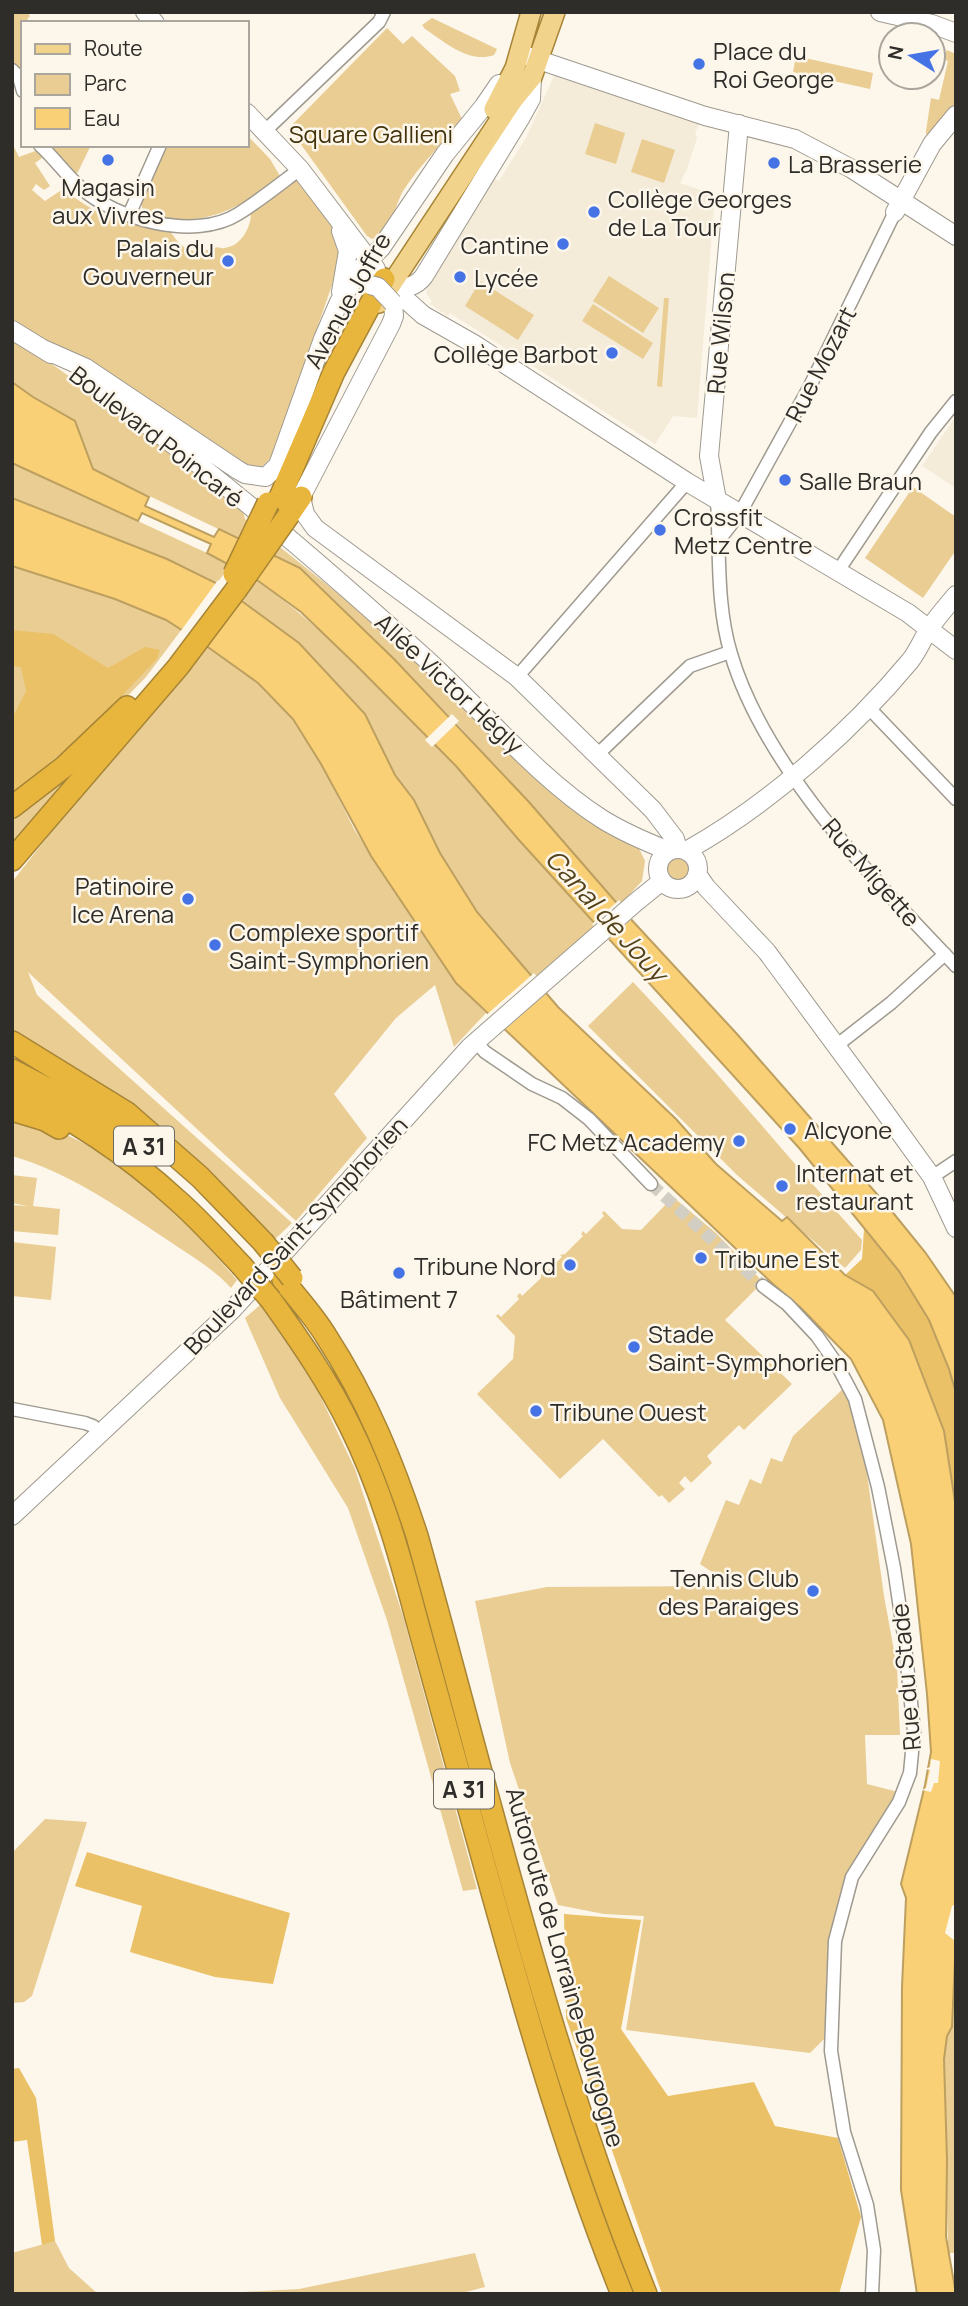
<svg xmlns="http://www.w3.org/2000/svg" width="968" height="2306" viewBox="0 0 968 2306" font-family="Manrope,sans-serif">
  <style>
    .built { fill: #f4ebd9 }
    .green { fill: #e9cd93 }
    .forest { fill: #eac167 }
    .water { fill: #fad076; stroke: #bd9f5f; stroke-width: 2 }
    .pier { fill: #fcf6eb }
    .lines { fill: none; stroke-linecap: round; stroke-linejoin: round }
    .street-tunnel { stroke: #d3cec4; stroke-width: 12; stroke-dasharray: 12 6; stroke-linecap: butt }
    .street-casing { stroke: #9f9a90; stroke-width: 15 }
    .secondary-casing { stroke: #9f9a90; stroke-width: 20 }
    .primary-casing { stroke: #a78536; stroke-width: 22 }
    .highway-casing { stroke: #a78536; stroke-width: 24 }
    .street { stroke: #fff; stroke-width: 12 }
    .secondary { stroke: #fff; stroke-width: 18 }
    .primary { stroke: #f1d38b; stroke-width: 19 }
    .highway { stroke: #e8b53d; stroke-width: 21 }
    .secondary-bridge-casing { stroke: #9f9a90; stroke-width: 20; stroke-linecap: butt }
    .highway-bridge-casing { stroke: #a78536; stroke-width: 24; stroke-linecap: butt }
    .secondary-bridge { stroke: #fff; stroke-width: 18 }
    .highway-bridge { stroke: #e8b53d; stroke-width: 21 }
    .poi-dot { fill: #4573e5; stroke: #fcf6eb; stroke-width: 2.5 }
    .labels { text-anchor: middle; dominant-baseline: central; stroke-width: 5; stroke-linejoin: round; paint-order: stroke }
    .shield { fill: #fcf6eb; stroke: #6c6963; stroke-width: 2 }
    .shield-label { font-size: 23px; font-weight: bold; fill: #2f2d29 }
    .poi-label { font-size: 24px; fill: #2f2d29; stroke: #fcf6eb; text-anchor: start }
    .park-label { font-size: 24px; fill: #423209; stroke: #fcf6eb }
    .street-label { font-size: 24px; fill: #2f2d29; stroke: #fcf6eb }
    .water-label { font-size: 26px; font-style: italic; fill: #52411b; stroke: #fcf6eb }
  </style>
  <rect width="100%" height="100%" fill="#fcf6eb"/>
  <path class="built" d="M554 76H560L700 123 695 133 697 138 687 169 680 183 715 195 697 418 673 416 655 444 450 313 448 316 430 304 432 301 426 293 428 283 494 179 499 181 526 138Z
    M956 416V488L922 466Z"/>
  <path class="green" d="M12 12H27L30 16 27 19 31 23H23V76L12 66Z
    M432 18 497 49 494 55C469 64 445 42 425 29L422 25Z
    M387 28 403 44 412 36 455 76 460 91 450 94 462 119C443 143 419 166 403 191 394 207 392 233 372 239L367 236 289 128Z
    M947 50 956 54V102L927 142 926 131 931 98 939 100 948 61 942 59Z
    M796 56 873 73 870 89 793 72Z
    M595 123 625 133 616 164 585 154Z
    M247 135 270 159 280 176C245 206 207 227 160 217 149 215 142 213 141 202L167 145H247Z
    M642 139 675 150 664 183 631 172Z
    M12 143 19 157 38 150 42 158 35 163 50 186 44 190 36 184 32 190 45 201 63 189C99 217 123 225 169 229 181 250 193 256 214 248 219 246 220 249 224 248 240 247 250 229 251 215L248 216V211L294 180 302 181 337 235 340 243V262L276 447C271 459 266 465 254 471L12 325Z
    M44 145H91L78 172 72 176Z
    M609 276 659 308 643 333 593 301Z
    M480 281 534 315 518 340 465 306Z
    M664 298H669L662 387 657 386Z
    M593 304 653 343 643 359 582 321Z
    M12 336 182 456 243 511 245 519 471 700 572 797 633 836 645 861 642 881 619 906 462 729 395 660 300 568 93 469 75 421 33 397 12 382Z
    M12 463 207 553 229 565 217 584 167 559 12 498Z
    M913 487 956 517V550L923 598 865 558Z
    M12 566 115 599 166 620 182 629 146 677 103 721 12 798Z
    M257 580C387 676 488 806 597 925L535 980 477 912 440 853 414 800 395 775 365 714 299 643 243 601Z
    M206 645 258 683 293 719 321 764 354 829 415 923 456 983 486 1013 454 1047 435 985 396 1018 334 1094 367 1138 296 1221 28 972 37 995 292 1223 272 1242 12 1041V882L103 766Z
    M95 747 12 849V813Z
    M666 869a12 12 0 1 1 24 0a12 12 0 1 1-24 0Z
    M633 982C712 1065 785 1154 862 1240L861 1250 845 1268 737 1175 588 1026Z
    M12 1117C35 1124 58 1130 79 1141 143 1172 191 1227 237 1280L231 1288C212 1267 186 1253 163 1237 115 1205 68 1172 12 1156Z
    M12 1175 37 1178 33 1206 60 1209 58 1235 12 1231V1205L28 1206 12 1203Z
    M673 1197 716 1233 763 1282 725 1320 792 1384 744 1430 739 1425 707 1456 712 1463 691 1483 685 1476 679 1483 685 1489 669 1503 662 1495 659 1497 603 1439 560 1479 477 1394 513 1359 515 1336 496 1316 498 1314 501 1317 519 1299 517 1296 520 1293 522 1296 541 1278V1274L543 1275 562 1257 560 1255 565 1254 583 1236 581 1234 583 1231 586 1234 604 1216 602 1213 604 1211 622 1229 641 1230Z
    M12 1242 56 1247 51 1300 12 1296Z
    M260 1305 314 1383 355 1469 403 1616 477 1889 463 1891 387 1620 348 1508 280 1398 245 1318Z
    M845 1387 860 1424 884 1596 897 1667 900 1735H865L867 1784 898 1792 852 1865 839 1898 831 1940 824 2039 810 2053 626 2030 644 1916 604 1914 558 1905 510 1763 475 1601 547 1587 733 1586 700 1564 726 1500 739 1505 750 1479 761 1484 771 1458 782 1462 793 1436Z
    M45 1819 87 1822 32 1996 24 2002 12 2003V1853Z
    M955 1967 956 2253H948L944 2059 947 2036 952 2027Z
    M55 2241 69 2268 98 2294H12V2253Z
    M475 2253 485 2287 458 2294H208L299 2289Z"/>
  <path class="forest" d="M12 630 53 634 108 668 145 647 160 650 157 659 92 727 12 794V714L15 713 26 691 21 667 12 666Z
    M864 1229 899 1271 929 1320 949 1369 956 1393V1508L944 1431 845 1275 862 1259Z
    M87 1852 290 1913 273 1984 215 1977 130 1952 142 1906 75 1886Z
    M564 1914 641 1920 621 2029 668 2096 754 2082 775 2126 838 2138 861 2217 839 2294H662L566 2018Z
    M19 2068 36 2098 55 2241 42 2245 27 2140 12 2142V2069Z"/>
  <path class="water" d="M12 382 33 397 75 421 93 469 149 497 145 506 214 537 219 529 300 568 395 660 529 802 628 916 737 1034 890 1209 925 1252 956 1297V1393L949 1369 929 1320 899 1271 800 1149 518 839 456 766 356 665 301 612 257 580 207 553 211 544 142 513 138 521 12 463Z
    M12 498 167 559 220 585 299 643 365 714 395 775 414 800 440 853 477 912 558 1007 676 1119 716 1164 782 1221 787 1217 845 1275 873 1291 909 1340 944 1431 956 1508V1937L952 2027 947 2036 944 2059 947 2160 946 2237 956 2294H917L901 2190 902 1987 906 1898 901 1884 925 1785 931 1752 927 1694 911 1544 883 1420 851 1359 801 1308 773 1284 456 983 371 856 321 764 293 719 258 683 205 645 166 620 115 599 12 566Z"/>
  <path class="pier" d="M218 580 240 595 202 647 180 632Z
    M452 714 459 721 432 747 425 740Z
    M619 900 634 917 607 941 592 924Z
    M534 973 549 991 502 1032 484 1017Z
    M931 1759 940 1761 938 1783H934L931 1792 922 1790 926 1788 930 1770 925 1769 930 1767Z
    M956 1904V1937L955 1941 945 1933 952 1906Z"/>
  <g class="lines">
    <path class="street-tunnel" d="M651 1184 763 1286"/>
    <g class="street-casing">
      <path id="street" d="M12 70 19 77 23 91
        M265 131 379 22 384 12
        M40 145C55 159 66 175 81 188 117 220 195 241 238 214 259 201 280 184 300 169
        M129 215 160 145
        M717 500C720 550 716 605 731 654 764 767 875 881 956 966
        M719 540 740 513 810 386 895 212
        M838 571 931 432 956 401
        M517 677 687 482
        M869 708 956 799
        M598 754 690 666 730 652
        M476 1042 485 1052 532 1084 562 1098 589 1119 651 1184
        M836 1046 891 1003 945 954
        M932 1177 956 1161
        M763 1286 787 1304 817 1336 836 1363 855 1399 878 1487 894 1568 904 1636 914 1731 910 1773 899 1802 852 1877 835 1941 831 2051 844 2132 867 2205 874 2250 872 2294
        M12 1409 85 1423 93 1426 100 1433"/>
    </g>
    <g class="secondary-casing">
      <path id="secondary" d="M145 12 155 23
        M880 12 932 24 956 33
        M527 56 705 116 795 139 852 169 956 236
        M247 113 300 169 376 269
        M895 212 932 144 956 115
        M393 288 423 315 474 344 687 482 908 613 956 650
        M393 288C406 288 416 287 424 276L521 117 531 99 532 77
        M341 292 348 251 341 231
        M393 303 394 316 391 324 301 497 305 514 315 528 517 677 653 810 675 839 678 849
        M12 330 51 354
        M43 349 86 368 238 470 245 474 266 477 278 465 281 457 323 339 339 302 362 267 381 248 445 154 484 106 499 84
        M107 395C219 476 324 566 426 659 482 710 538 778 602 819 623 832 646 842 669 851
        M717 500 709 456 739 124
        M658 869a20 20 0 1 1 40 0a20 20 0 1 1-40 0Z
        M686 851C767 806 851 732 910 661 918 651 922 640 929 629 937 617 947 606 956 595
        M697 874 706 887 767 952 882 1108 932 1177 956 1228
        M12 1516 232 1310 470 1047 636 902 662 881"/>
    </g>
    <g class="primary-casing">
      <path id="primary" d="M494 109 515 68 531 12
        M379 303 513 100 532 77 555 12"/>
    </g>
    <g class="highway-casing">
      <path id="highway" d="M275 509 334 372 384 279
        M288 516 301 497
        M12 807 64 767 127 707
        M12 860 178 667 236 590
        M12 1042 127 1113 200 1177 263 1242
        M12 1070 100 1116 153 1152
        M12 1090C73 1118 128 1155 177 1200 200 1220 220 1243 241 1265
        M12 1110 45 1120 59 1128
        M283 1280C298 1299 314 1316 326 1336 367 1399 394 1465 417 1536 488 1790 548 2049 646 2294
        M271 1300C300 1341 328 1381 350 1426 380 1486 399 1552 416 1617 432 1675 448 1733 464 1791 511 1961 556 2130 622 2294"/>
    </g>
    <use href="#street" class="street"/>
    <use href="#secondary" class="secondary"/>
    <use href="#primary" class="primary"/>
    <use href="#highway" class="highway"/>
    <g class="secondary-bridge-casing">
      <path id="secondary-bridge" d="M370 285 378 287 393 303"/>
    </g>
    <g class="highway-bridge-casing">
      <path id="highway-bridge" d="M234 574 268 503
        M236 590 288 516
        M263 1242 292 1278
        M241 1265 271 1300"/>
    </g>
    <use href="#secondary-bridge" class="secondary-bridge"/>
    <use href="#highway-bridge" class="highway-bridge"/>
  </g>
  <g class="poi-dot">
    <circle cx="699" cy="64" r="7"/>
    <circle cx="108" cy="160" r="7"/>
    <circle cx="774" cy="163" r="7"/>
    <circle cx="594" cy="212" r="7"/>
    <circle cx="563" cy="244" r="7"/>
    <circle cx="228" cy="261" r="7"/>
    <circle cx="460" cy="277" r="7"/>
    <circle cx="612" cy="353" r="7"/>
    <circle cx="785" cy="480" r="7"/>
    <circle cx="660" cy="530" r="7"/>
    <circle cx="188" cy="899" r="7"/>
    <circle cx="215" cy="945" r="7"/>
    <circle cx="790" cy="1129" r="7"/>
    <circle cx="739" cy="1141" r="7"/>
    <circle cx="782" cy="1186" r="7"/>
    <circle cx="701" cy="1258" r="7"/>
    <circle cx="570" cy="1265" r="7"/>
    <circle cx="399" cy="1273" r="7"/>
    <circle cx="634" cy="1347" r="7"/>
    <circle cx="536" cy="1411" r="7"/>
    <circle cx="813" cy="1591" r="7"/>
  </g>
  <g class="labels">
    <g class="shield">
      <rect x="114" y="1126.5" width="60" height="39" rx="5"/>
      <rect x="434" y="1769.5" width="60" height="39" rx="5"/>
    </g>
    <g class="shield-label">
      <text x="144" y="1146">A 31</text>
      <text x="464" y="1789">A 31</text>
    </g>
    <g class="poi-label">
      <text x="713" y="50">Place du<tspan x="713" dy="28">Roi George</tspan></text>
      <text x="788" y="163">La Brasserie</text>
      <text x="108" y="186" text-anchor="middle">Magasin<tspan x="108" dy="28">aux Vivres</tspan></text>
      <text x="608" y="198">Collège Georges<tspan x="608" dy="28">de La Tour</tspan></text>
      <text x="549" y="244" text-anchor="end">Cantine</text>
      <text x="214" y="247" text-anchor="end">Palais du<tspan x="214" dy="28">Gouverneur</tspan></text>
      <text x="474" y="277">Lycée</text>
      <text x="598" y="353" text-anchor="end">Collège Barbot</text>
      <text x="799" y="480">Salle Braun</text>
      <text x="674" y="516">Crossfit<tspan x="674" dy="28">Metz Centre</tspan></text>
      <text x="174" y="885" text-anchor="end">Patinoire<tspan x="174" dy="28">Ice Arena</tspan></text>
      <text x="229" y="931">Complexe sportif<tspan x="229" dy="28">Saint-Symphorien</tspan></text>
      <text x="804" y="1129">Alcyone</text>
      <text x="725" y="1141" text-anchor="end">FC Metz Academy</text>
      <text x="796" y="1172">Internat et<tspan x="796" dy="28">restaurant</tspan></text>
      <text x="715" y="1258">Tribune Est</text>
      <text x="556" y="1265" text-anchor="end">Tribune Nord</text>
      <text x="399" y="1298" text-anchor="middle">Bâtiment 7</text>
      <text x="648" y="1333">Stade<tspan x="648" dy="28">Saint-Symphorien</tspan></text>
      <text x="550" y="1411">Tribune Ouest</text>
      <text x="799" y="1577" text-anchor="end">Tennis Club<tspan x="799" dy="28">des Paraiges</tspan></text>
    </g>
    <g class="park-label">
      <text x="371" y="133">Square Gallieni</text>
    </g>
    <g class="street-label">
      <text transform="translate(347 300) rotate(-61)">Avenue Joffre</text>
      <text transform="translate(720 333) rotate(-85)">Rue Wilson</text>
      <text transform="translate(820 364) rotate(-63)">Rue Mozart</text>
      <text transform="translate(157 436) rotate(38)">Boulevard Poincaré</text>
      <text transform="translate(450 683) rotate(43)">Allée Victor Hégly</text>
      <text transform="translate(872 872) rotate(49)">Rue Migette</text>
      <text transform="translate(295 1235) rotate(-47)">Boulevard Saint-Symphorien</text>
      <text transform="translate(905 1677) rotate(-95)">Rue du Stade</text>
      <text transform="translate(566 1967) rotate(74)">Autoroute de Lorraine-Bourgogne</text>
    </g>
    <g class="water-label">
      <text transform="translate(607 915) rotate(48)">Canal de Jouy</text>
    </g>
  </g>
  <rect width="968" height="2306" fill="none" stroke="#2f2d29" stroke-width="28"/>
  <rect x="21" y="21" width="228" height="126" fill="#fcf6eb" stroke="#aaa69d" stroke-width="2"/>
  <rect x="35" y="44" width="35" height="10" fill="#f1d38b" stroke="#aaa69d" stroke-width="2"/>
  <text x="84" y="56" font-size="21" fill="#2f2d29">Route</text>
  <rect x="35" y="74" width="35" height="21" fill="#e9cd93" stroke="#aaa69d" stroke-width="2"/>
  <text x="84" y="91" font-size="21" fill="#2f2d29">Parc</text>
  <rect x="35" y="108" width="35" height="21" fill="#fad076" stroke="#aaa69d" stroke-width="2"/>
  <text x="84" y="126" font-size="21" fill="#2f2d29">Eau</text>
  <g transform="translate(912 56) rotate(281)"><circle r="33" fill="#fcf6eb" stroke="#aaa69d" stroke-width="2"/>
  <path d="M0-5L12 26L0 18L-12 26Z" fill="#4573e5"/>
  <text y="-10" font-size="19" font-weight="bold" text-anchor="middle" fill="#2f2d29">N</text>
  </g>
</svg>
